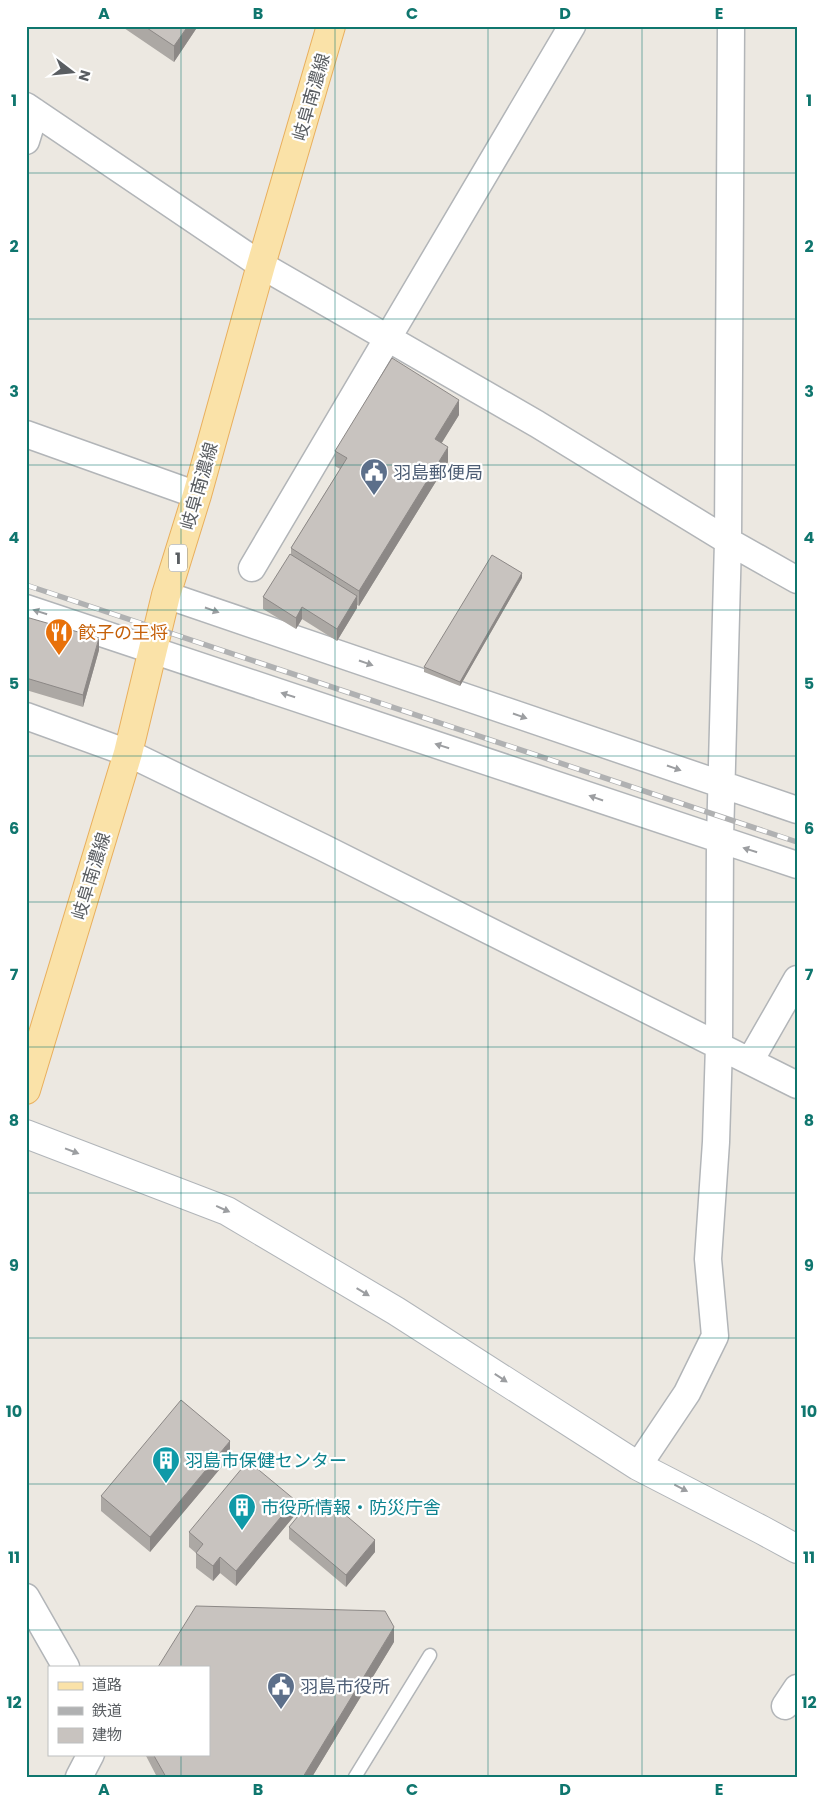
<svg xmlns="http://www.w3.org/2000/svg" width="823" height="1803" viewBox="0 0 823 1803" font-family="Poppins,'Noto Sans JP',sans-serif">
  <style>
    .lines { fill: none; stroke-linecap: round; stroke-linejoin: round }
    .lane-casing { stroke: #b2b5b8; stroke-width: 15 }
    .street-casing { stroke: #b2b5b8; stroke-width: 29 }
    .secondary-casing { stroke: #b1b5b9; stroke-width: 30 }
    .primary-casing { stroke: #e9af5d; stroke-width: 30 }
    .lane { stroke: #fff; stroke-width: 12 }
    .street { stroke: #fff; stroke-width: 26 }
    .secondary { stroke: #fff; stroke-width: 28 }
    .primary { stroke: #fae2a8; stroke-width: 28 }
    .rail-casing { stroke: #b0b1b2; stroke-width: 5.5 }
    .rail { stroke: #fff; stroke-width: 4; stroke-dasharray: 11; stroke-linecap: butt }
    .wall { fill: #aca8a4 }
    .shaded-wall { fill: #8c8886 }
    .building { fill: #c8c3bf; stroke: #8c8886 }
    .oneway { fill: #9c9ea1 }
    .grid { fill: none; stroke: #0f766e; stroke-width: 1; stroke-opacity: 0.55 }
    .labels { text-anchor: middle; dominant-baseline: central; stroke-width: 4.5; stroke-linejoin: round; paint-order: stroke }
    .shield { fill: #fff; stroke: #8c8e91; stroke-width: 1 }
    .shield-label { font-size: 16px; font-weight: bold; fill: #5a5e62 }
    .street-label { font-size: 18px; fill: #5a5e62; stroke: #fff }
    .service-label { font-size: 18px; fill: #4e5e75; stroke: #fff; text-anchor: start }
    .food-label { font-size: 18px; fill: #c56008; stroke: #fff; text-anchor: start }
    .culture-label { font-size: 18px; fill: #0d838f; stroke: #fff; text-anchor: start }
    .neatline { fill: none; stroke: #0f766e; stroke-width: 2 }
    .grid-label { font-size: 16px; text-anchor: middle; font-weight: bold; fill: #0f766e }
  </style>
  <rect width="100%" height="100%" fill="#ece8e1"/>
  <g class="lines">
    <g class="lane-casing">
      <path id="lane" d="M355 1777 430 1655"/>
    </g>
    <g class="street-casing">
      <path id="street" d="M26 106 261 265 537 424 728 541 797 580
        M26 141 35 112
        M26 434 197 495
        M252 568 572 26
        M166 595 797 810
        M26 608 797 865
        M26 716 128 753 322 847 797 1085
        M750 1061 797 979
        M638 1466 687 1393 715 1336 708 1259 716 1142 719 1045 720 839 728 541 731 26
        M26 1597 66 1667
        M785 1706 797 1688
        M79 1777 91 1754"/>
    </g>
    <g class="secondary-casing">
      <path id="secondary" d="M26 1134 227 1211 396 1311 638 1466 762 1530 797 1549"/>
    </g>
    <g class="primary-casing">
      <path id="primary" d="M26 1090 128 753 166 595 197 495 261 265 331 26"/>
    </g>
    <use href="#lane" class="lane"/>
    <use href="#street" class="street"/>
    <use href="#secondary" class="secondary"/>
    <use href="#primary" class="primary"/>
    <g class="rail-casing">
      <path id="rail" d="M26 585 797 842"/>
    </g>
    <use href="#rail" class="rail"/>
  </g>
  <path class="wall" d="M121 26H198L174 62Z
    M459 415 441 443 448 462 359 606 357 605V608L337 641 302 619 296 629 263 609V597L291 554V548L340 469 335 466V451Z
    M522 578 460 686 424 672V667Z
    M26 617 99 650 83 707 26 690Z
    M230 1457 150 1552 101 1511V1496Z
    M295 1515 236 1586 220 1573 213 1581 196 1568V1553L189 1547V1532Z
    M289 1527 375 1552 346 1587 289 1539Z
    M394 1642 312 1777H157L145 1754H209Z"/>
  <path class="shaded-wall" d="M188 26H198L174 62V46Z
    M459 400V415L435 454V439Z
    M448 447V462L359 606V591Z
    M522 573V578L460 686V682Z
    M357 596V608L337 641V629Z
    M302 607V619L296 629V618Z
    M99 638V650L83 707V695Z
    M230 1441V1457L150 1552V1537Z
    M295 1500V1515L236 1586V1571Z
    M375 1540V1552L346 1587V1575Z
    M220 1557V1573L213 1581V1566Z
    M394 1627V1642L312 1777H303Z"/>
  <path class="building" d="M144 26H188L174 46Z
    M392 358 459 400 435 439 448 447 359 591 291 548 347 458 335 451Z
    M290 554 357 596 337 629 302 607 296 618 263 597Z
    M492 555 522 573 460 682 424 667Z
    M26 617 99 638 83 695 26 678Z
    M181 1400 230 1441 150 1537 101 1496Z
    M248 1461 295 1500 236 1571 220 1557 213 1566 196 1553 203 1544 189 1532Z
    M313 1498 342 1512 375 1540 346 1575 289 1527Z
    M196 1606 385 1611 394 1627 303 1777H166L153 1754H209V1667H158Z"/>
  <defs><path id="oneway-solid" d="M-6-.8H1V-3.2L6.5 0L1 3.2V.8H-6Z" transform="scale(1.25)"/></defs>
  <g class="oneway">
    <use href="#oneway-solid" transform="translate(212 610) rotate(19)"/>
    <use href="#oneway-solid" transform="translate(40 612) rotate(-162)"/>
    <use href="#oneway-solid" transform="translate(366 663) rotate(19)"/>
    <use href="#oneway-solid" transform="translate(288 695) rotate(-162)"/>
    <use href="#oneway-solid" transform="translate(520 716) rotate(19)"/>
    <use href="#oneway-solid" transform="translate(442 746) rotate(-162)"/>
    <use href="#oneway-solid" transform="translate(674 768) rotate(19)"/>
    <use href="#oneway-solid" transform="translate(596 798) rotate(-161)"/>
    <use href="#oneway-solid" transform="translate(750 850) rotate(-162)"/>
    <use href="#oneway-solid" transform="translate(72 1151) rotate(21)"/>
    <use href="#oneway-solid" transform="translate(223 1209) rotate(24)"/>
    <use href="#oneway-solid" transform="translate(363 1292) rotate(31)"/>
    <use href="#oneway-solid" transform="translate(501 1378) rotate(33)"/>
    <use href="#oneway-solid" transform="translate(681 1488) rotate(27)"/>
  </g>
  <path class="grid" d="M181 26V1667M335 26V1777M488 26V1777M642 26V1777M26 173H797M26 319H797M26 465H797M26 610H797M26 756H797M26 902H797M26 1047H797M26 1193H797M26 1338H797M26 1484H797M26 1630H797M181 1754V1777"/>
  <defs>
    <g id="civic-pin" transform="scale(1.4375)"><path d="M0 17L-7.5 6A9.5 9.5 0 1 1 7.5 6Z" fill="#5c6f8a" stroke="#fff"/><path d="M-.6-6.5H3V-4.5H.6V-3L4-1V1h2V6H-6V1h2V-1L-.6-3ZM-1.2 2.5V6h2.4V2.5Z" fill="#fff"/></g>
    <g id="restaurant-pin" transform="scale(1.4375)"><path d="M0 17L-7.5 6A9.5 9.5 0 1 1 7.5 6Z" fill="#e8710a" stroke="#fff"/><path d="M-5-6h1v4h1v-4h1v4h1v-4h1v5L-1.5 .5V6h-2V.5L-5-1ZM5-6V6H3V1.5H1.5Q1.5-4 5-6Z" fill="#fff"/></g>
    <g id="building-pin" transform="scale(1.4375)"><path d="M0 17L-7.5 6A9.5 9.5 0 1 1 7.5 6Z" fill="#0f9aa8" stroke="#fff"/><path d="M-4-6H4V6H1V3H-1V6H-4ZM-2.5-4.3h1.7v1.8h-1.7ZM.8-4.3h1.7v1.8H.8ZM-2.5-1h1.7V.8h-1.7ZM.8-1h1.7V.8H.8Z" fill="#fff"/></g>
  </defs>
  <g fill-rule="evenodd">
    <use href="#civic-pin" x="374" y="472"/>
    <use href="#restaurant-pin" x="59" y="632"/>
    <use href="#building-pin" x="166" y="1460"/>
    <use href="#building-pin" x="242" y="1507"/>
    <use href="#civic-pin" x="281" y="1686"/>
  </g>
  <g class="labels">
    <rect class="shield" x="169" y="544.5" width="18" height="27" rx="4"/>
    <g class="shield-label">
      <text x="178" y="558">1</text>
    </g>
    <g class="street-label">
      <text transform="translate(311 97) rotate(-74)">岐阜南濃線</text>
      <text transform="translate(199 486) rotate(-74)">岐阜南濃線</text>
      <text transform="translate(91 876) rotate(-73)">岐阜南濃線</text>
    </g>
    <g class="service-label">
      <text x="393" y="472">羽島郵便局</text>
      <text x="300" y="1686">羽島市役所</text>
    </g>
    <g class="food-label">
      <text x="78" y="632">餃子の王将</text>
    </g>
    <g class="culture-label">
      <text x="185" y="1460">羽島市保健センター</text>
      <text x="261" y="1507">市役所情報・防災庁舎</text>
    </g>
  </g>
  <rect width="823" height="1803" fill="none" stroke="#ffffff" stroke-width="55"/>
  <rect x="48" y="1666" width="162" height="90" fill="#ffffff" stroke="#bdbfc0"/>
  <rect x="58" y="1682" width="25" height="8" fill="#fae2a8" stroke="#bdbfc0"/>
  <text x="92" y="1690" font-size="15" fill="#5a5e62">道路</text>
  <rect x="58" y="1707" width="25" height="8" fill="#b0b1b2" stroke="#bdbfc0"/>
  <text x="92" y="1716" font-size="15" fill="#5a5e62">鉄道</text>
  <rect x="58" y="1728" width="25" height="15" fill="#c8c3bf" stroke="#bdbfc0"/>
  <text x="92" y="1740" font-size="15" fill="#5a5e62">建物</text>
  <g transform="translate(72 72) rotate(106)" stroke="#ffffff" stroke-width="4" paint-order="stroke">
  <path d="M0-4L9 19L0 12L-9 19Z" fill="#5a5e62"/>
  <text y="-8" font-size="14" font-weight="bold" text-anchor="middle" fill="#5a5e62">N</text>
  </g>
  <rect x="28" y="28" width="768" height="1748" class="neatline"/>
  <g class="grid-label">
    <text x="104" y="19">A</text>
    <text x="258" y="19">B</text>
    <text x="412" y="19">C</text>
    <text x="565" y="19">D</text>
    <text x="719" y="19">E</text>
    <text x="14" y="106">1</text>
    <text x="809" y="106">1</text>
    <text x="14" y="252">2</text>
    <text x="809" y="252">2</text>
    <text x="14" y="397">3</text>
    <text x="809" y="397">3</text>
    <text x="14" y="543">4</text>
    <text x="809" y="543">4</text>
    <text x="14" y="689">5</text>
    <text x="809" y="689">5</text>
    <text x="14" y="834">6</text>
    <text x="809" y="834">6</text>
    <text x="14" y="980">7</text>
    <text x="809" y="980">7</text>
    <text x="14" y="1126">8</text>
    <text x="809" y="1126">8</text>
    <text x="14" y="1271">9</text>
    <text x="809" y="1271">9</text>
    <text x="14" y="1417">10</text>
    <text x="809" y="1417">10</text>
    <text x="14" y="1563">11</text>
    <text x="809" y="1563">11</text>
    <text x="14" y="1708">12</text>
    <text x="809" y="1708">12</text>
    <text x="104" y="1795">A</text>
    <text x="258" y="1795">B</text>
    <text x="412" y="1795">C</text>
    <text x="565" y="1795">D</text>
    <text x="719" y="1795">E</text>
  </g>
</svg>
